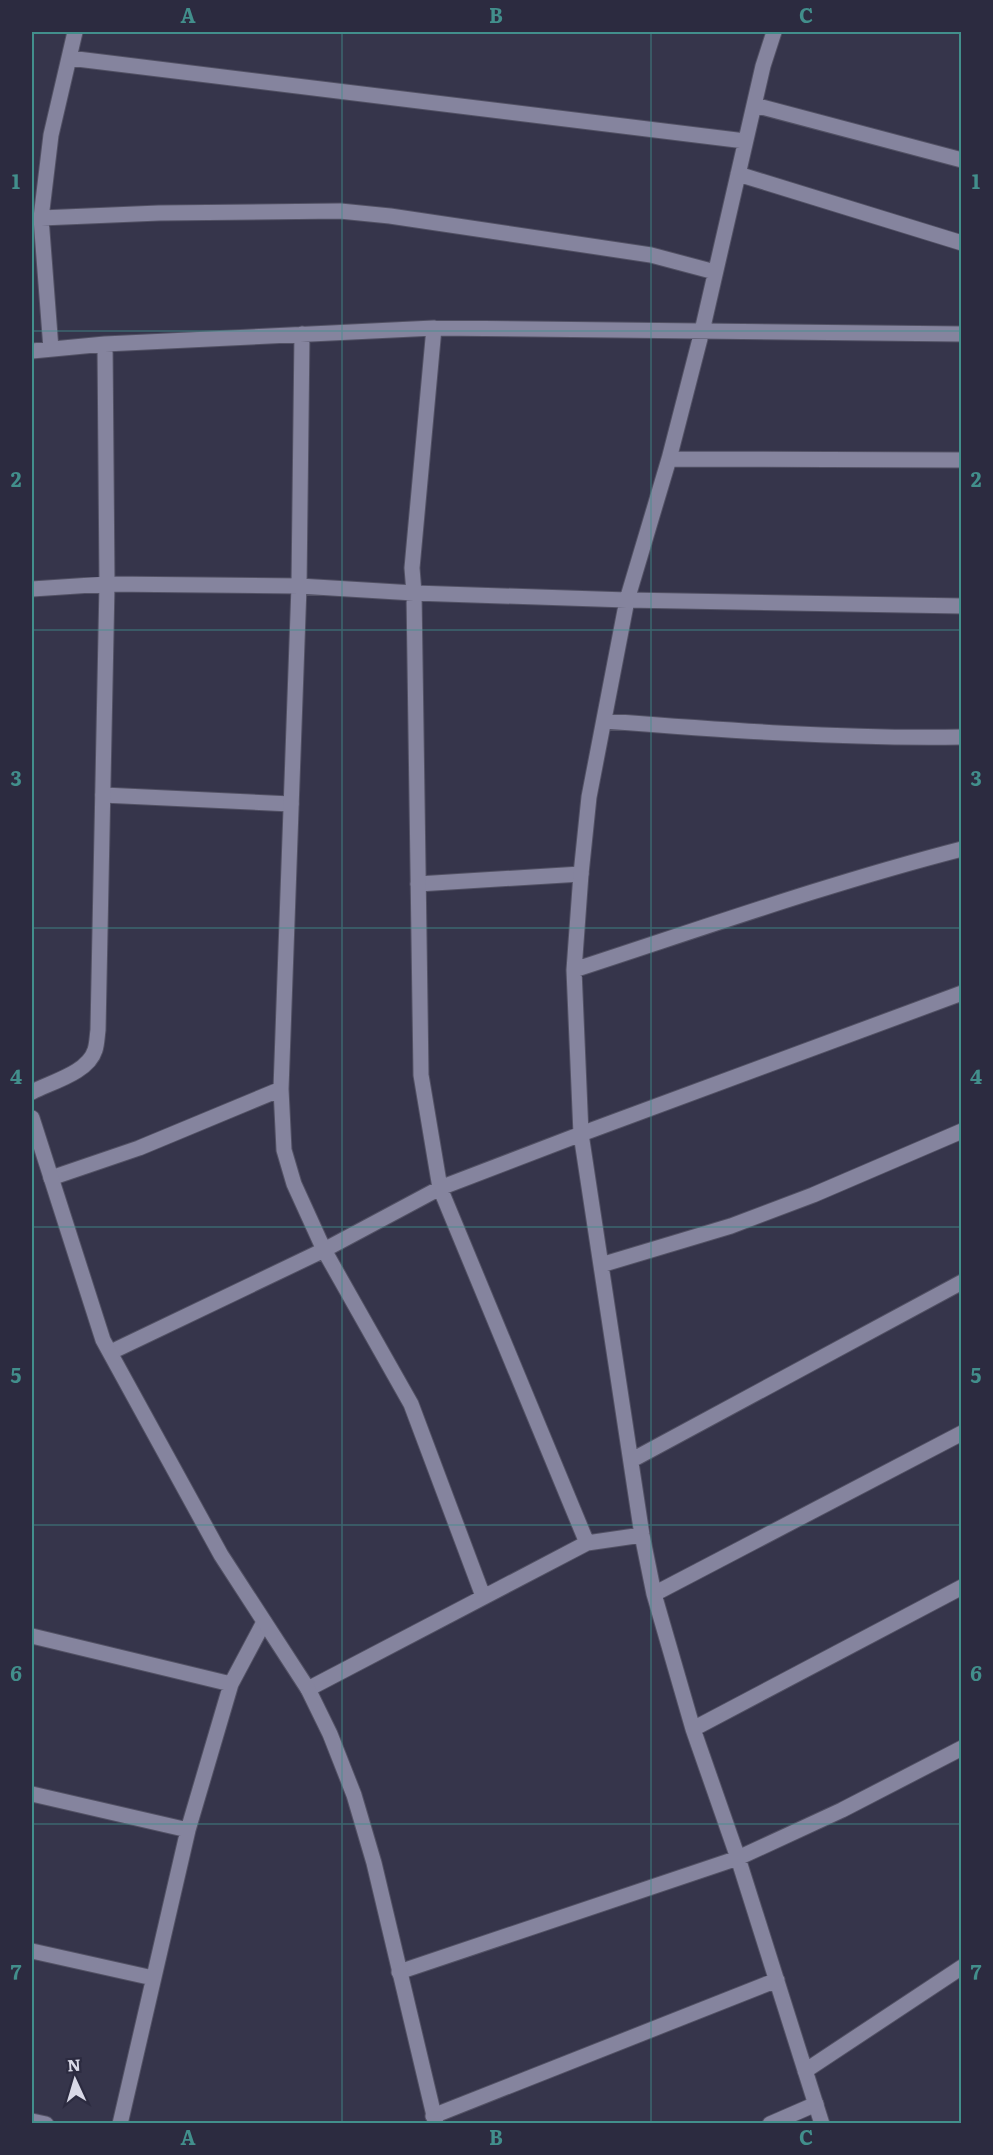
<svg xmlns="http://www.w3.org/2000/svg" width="993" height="2155" viewBox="0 0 993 2155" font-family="Literata,serif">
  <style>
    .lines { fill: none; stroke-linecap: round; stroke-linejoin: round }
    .service-casing { stroke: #525164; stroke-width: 17 }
    .minor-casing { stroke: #525164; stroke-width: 17 }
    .tertiary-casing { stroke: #525164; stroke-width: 17 }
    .service { stroke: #85849e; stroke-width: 15 }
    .minor { stroke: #85849e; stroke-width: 15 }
    .tertiary { stroke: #85849e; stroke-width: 15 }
    .grid { fill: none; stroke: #428f8c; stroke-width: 1.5; stroke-opacity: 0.55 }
    .neatline { fill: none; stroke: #428f8c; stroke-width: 2 }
    .grid-label { font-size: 20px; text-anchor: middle; font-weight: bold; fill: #428f8c }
  </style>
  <rect width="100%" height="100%" fill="#36354b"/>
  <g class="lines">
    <g class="service-casing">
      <path id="service" d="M103 795 291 804
        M418 884 581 874
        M770 2124 816 2104"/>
    </g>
    <g class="minor-casing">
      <path id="minor" d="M774 32 763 66 702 331 669 459 627 600 589 797 581 874 574 970 581 1134 642 1535 654 1594 693 1729 738 1858 822 2124
        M69 58 745 141
        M754 105 962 160
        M738 174 962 243
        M41 218 159 213 340 211 390 216 651 255 715 272
        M434 328 412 568 414 593 421 1075 440 1188 587 1543
        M302 334 299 586 281 1089 284 1150 294 1184 324 1250 411 1404 483 1596
        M51 349 41 218 51 135 75 32
        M32 351 105 344 434 328 962 334
        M669 459 962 460
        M32 589 107 584 299 586 414 593 627 600 962 606
        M604 721C723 730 842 739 962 737
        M574 970C703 928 830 883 962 849
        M32 1092C51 1082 88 1073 95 1050 97 1044 97 1037 98 1030L107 584 105 344
        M51 1178 139 1148 281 1089
        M601 1265 731 1226 813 1195 962 1131
        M111 1352 324 1250 440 1188 581 1134 962 993
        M632 1460 962 1282
        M654 1594 962 1433
        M32 1636 231 1684
        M308 1689 587 1543 642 1535
        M693 1729 962 1587
        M32 1794 188 1830
        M32 1951 153 1978
        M399 1972 738 1858 842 1810 962 1748
        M805 2071 962 1967
        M433 2116 777 1980
        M32 2121 46 2124
        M120 2124 188 1830 231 1684 264 1622"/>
    </g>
    <g class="tertiary-casing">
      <path id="tertiary" d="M32 1118 103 1340 221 1555 308 1689 330 1734 354 1795 374 1863 436 2124"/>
    </g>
    <use href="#service" class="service"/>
    <use href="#minor" class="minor"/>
    <use href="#tertiary" class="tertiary"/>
  </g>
  <path class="grid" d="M342 32V2124M651 32V2124M32 331H962M32 630H962M32 928H962M32 1227H962M32 1525H962M32 1824H962"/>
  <rect width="993" height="2155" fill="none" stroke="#2c2b40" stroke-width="66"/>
  <g transform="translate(75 2080) rotate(356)" stroke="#2c2b40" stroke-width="4.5" paint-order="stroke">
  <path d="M0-4.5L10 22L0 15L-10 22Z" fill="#d9d9e7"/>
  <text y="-9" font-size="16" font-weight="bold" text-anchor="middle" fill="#d9d9e7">N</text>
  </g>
  <rect x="33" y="33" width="927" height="2089" class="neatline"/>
  <g class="grid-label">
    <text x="188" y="23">A</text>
    <text x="496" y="23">B</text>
    <text x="806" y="23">C</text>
    <text x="16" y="189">1</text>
    <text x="976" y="189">1</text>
    <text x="16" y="487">2</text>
    <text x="976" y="487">2</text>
    <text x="16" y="786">3</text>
    <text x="976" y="786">3</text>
    <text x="16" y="1084">4</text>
    <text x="976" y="1084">4</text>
    <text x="16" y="1383">5</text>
    <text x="976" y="1383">5</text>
    <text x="16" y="1681">6</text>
    <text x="976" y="1681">6</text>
    <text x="16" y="1980">7</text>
    <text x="976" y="1980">7</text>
    <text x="188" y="2145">A</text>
    <text x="496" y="2145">B</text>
    <text x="806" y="2145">C</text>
  </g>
</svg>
